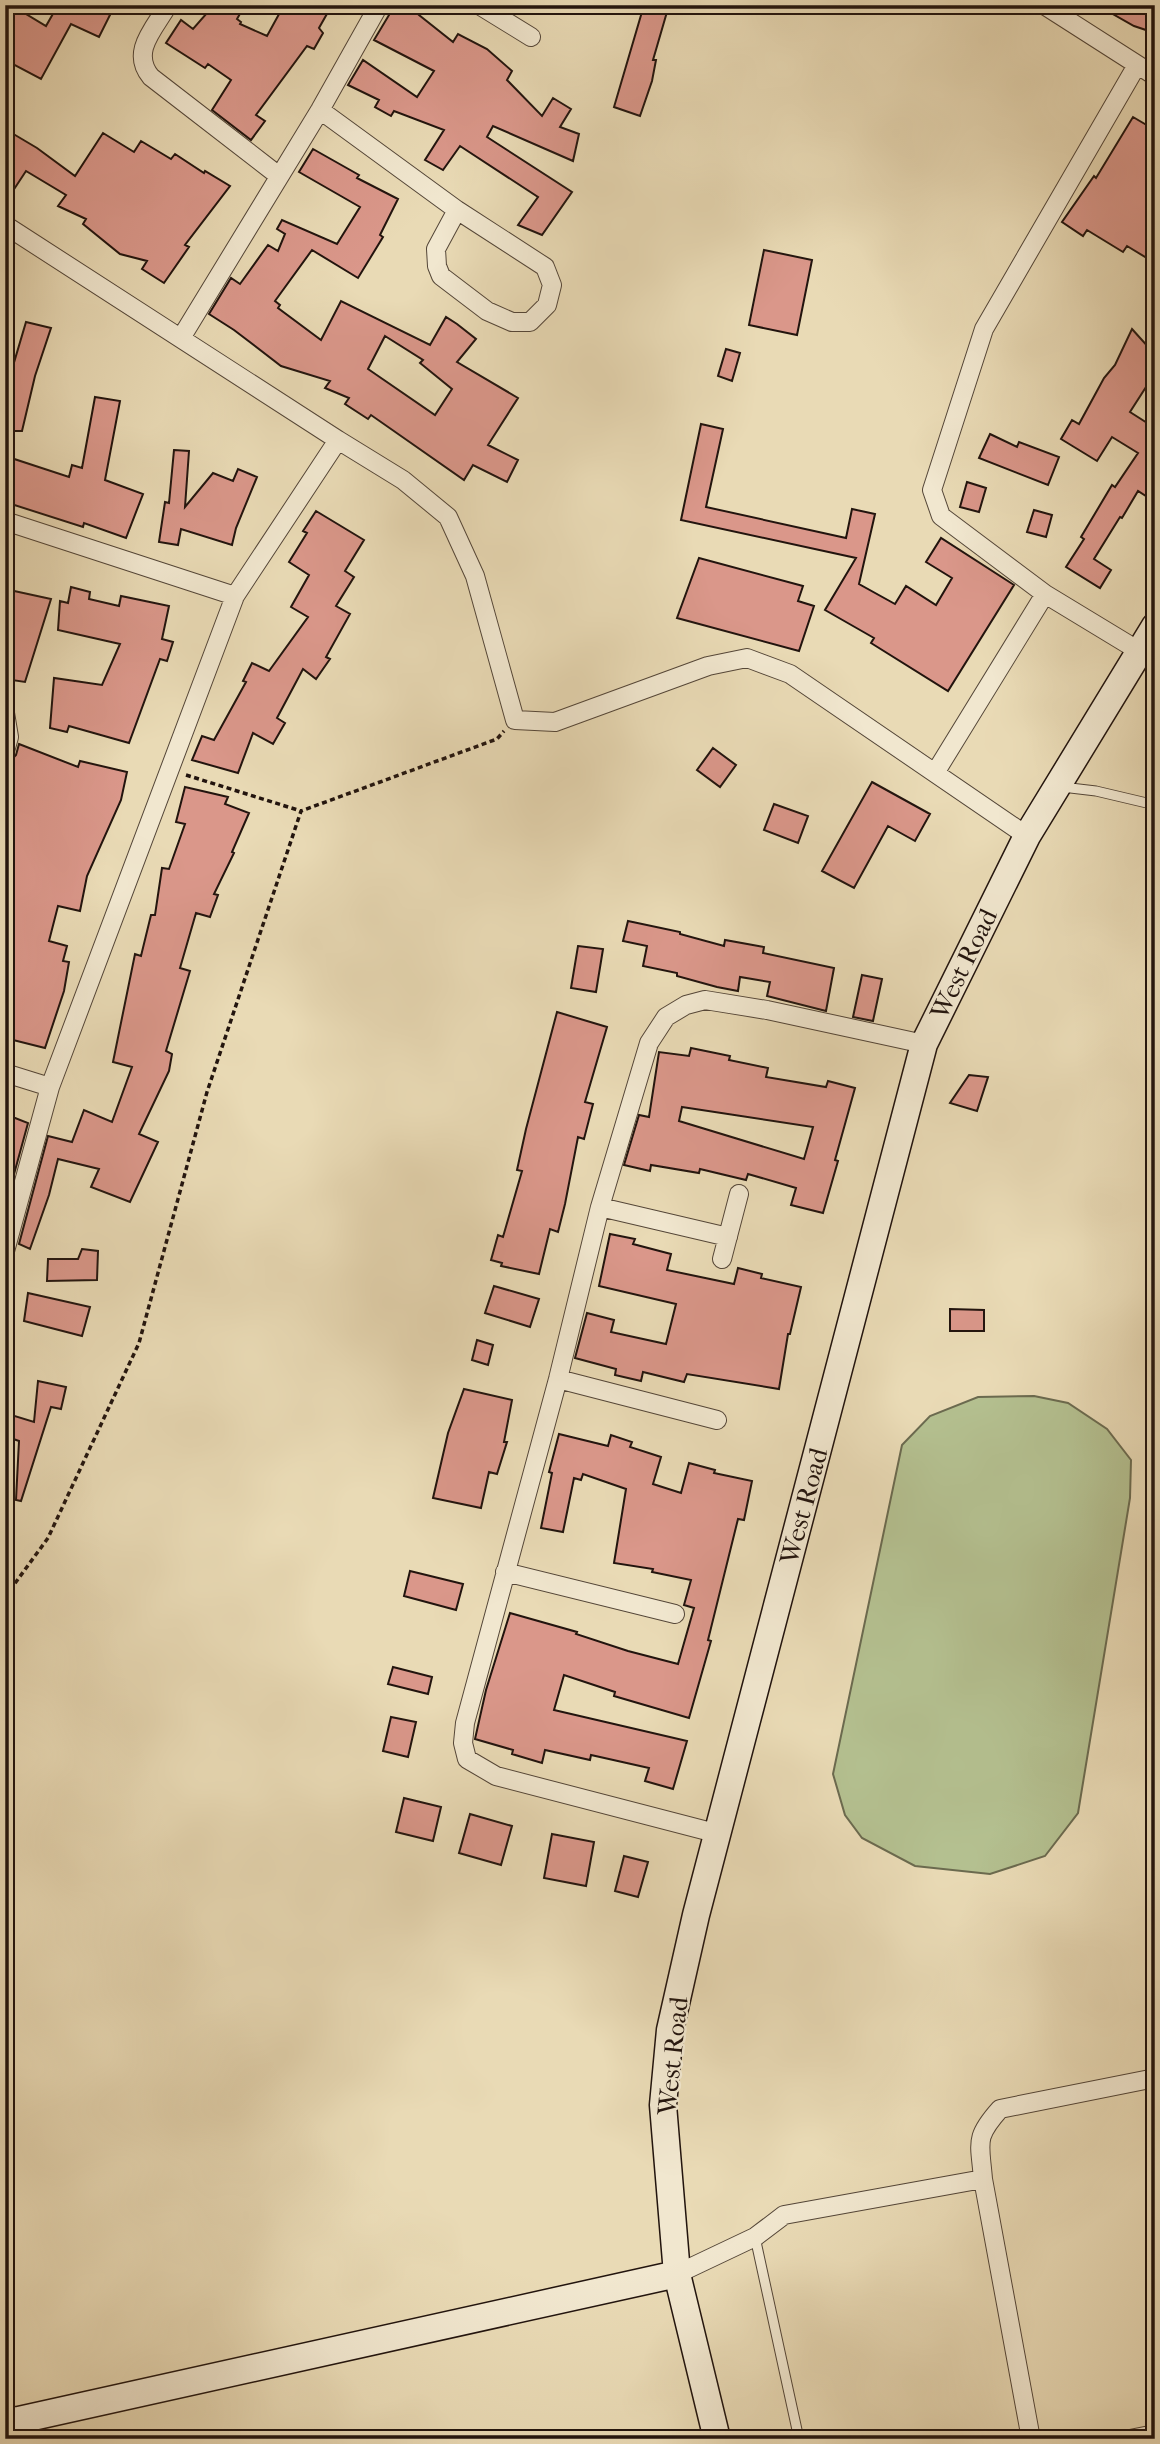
<svg xmlns="http://www.w3.org/2000/svg" width="1160" height="2444" viewBox="0 0 1160 2444" font-family="'IM FELL French Canon',serif">
  <style>
    .green { fill: #b4c090; stroke: #6b6a4f; stroke-width: 2 }
    .building { fill: #da978a; stroke: #22140e; stroke-width: 2; fill-rule: evenodd }
    .lines { fill: none; stroke-linecap: round; stroke-linejoin: round }
    .lane-casing { stroke: #544638; stroke-width: 11 }
    .street-casing { stroke: #544638; stroke-width: 20 }
    .secondary-casing { stroke: #22140e; stroke-width: 29 }
    .path { stroke: #22140e; stroke-width: 3.5; stroke-dasharray: 5 3.5; stroke-linecap: butt }
    .lane { stroke: #f1e7cf; stroke-width: 9 }
    .street { stroke: #f1e7cf; stroke-width: 18 }
    .secondary { stroke: #f1e7cf; stroke-width: 26 }
    .labels { text-anchor: middle; dominant-baseline: central; stroke-width: 5; stroke-linejoin: round; paint-order: stroke }
    .street-label { font-size: 26px; fill: #22140e; stroke: #f1e7cf }
  </style>
  <rect width="100%" height="100%" fill="#e9dab5"/>
  <filter id="stains"><feTurbulence type="fractalNoise" baseFrequency=".00286" numOctaves="4"/><feColorMatrix values="0 0 0 0 .2 0 0 0 0 .09 0 0 0 0 .02 0 0 0 .5 -.17"/></filter>
  <radialGradient id="worn" r=".72"><stop offset=".6" stop-color="#630" stop-opacity="0"/><stop offset="1" stop-color="#630" stop-opacity=".3"/></radialGradient>
  <path class="green" d="M1034 1396 1068 1403 1107 1429 1131 1460 1130 1498 1078 1813 1045 1856 990 1874 915 1866 862 1838 845 1815 833 1774 902 1445 930 1416 978 1397Z"/>
  <path class="building" d="M5 5H11L46 26 58 5H91L110 15 99 37 71 24 41 79 5 60Z
    M214 5H245L237 19 241 22 240 24 267 36 284 5H332L319 28 323 33 314 49 307 46 256 115 265 121 251 140 212 110 231 80 208 64 205 68 166 43 181 20 193 29Z
    M395 5H425L419 15 453 42 458 34 487 49 512 71 507 80 542 116 553 98 571 109 560 127 579 134 573 161 493 126 487 137 572 192 542 235 518 225 538 197 460 146 443 170 425 160 444 130 394 111 391 116 375 107 379 100 348 85 363 60 417 97 434 71 374 40Z
    M644 5H669L653 60H656L652 81 640 116 614 107Z
    M1097 5H1155V33L1134 26Z
    M1133 117 1155 130V263L1127 246 1123 252 1087 230 1083 236 1062 222 1094 176 1096 178Z
    M5 129 37 148 75 176 103 133 134 152 141 141 171 159 175 154 204 173 205 171 230 186 185 245 189 247 164 283 142 269 147 261 120 254 83 224 86 219 58 206 66 195 26 171 5 203Z
    M313 149 359 175 357 178 398 199 380 235 383 237 358 278 312 250 275 301 280 305 278 308 321 340 341 301 430 345 446 317 457 324 476 339 457 362 518 398 488 445 518 460 507 482 473 465 464 480 371 415 368 419 345 404 349 398 325 388 330 381 281 366 234 330 209 314 231 278 240 284 268 245 278 251 285 234 277 229 282 220 337 244 360 207 299 172ZM385 336 423 360 420 363 452 389 435 415 368 369Z
    M764 250 812 260 797 335 749 325Z
    M26 322 51 328 35 376 22 431H5V393Z
    M1132 329 1150 349H1155V373L1130 412 1155 428V502L1138 491 1122 518 1120 517 1094 559 1111 570 1100 588 1066 567 1084 539 1081 537 1112 485 1115 487 1138 453 1112 437 1097 461 1061 439 1072 420 1079 424 1104 378 1115 365Z
    M726 349 740 353 732 381 718 376Z
    M95 397 120 401 105 480 143 494 126 538 84 523 83 527 5 502V456L69 477 72 465 82 468Z
    M701 424 723 429 706 507 846 538 852 509 875 514 859 584 895 604 906 586 936 605 952 578 926 562 941 538 1014 585 948 691 871 643 874 638 825 610 856 558 681 520Z
    M990 434 1017 447 1019 442 1059 457 1048 485 979 458Z
    M174 450 189 451 185 507 213 473 233 481 238 469 257 477 236 528 232 545 181 529 178 545 159 542 165 502 169 503Z
    M967 482 986 488 979 512 960 507Z
    M1034 510 1052 515 1046 537 1027 532Z
    M316 511 364 540 345 571 354 577 336 606 350 614 326 657 330 659 316 679 303 669 277 718 285 723 273 744 253 733 238 773 192 760 202 736 214 740 246 682 243 681 252 663 269 671 308 617 291 607 309 575 289 562 307 533 303 531Z
    M699 558 803 586 798 601 814 606 799 651 677 618Z
    M71 587 90 592 89 599 119 606 121 596 169 606 162 639 173 642 167 661 160 659 129 743 69 726 67 732 50 728 54 678 102 685 120 644 58 630 60 601 68 603Z
    M5 589 51 599 25 682 5 679Z
    M19 744 78 767 80 761 127 772 121 800 87 876 80 911 58 906 49 941 67 946 63 961 69 962 64 991 45 1048 5 1038V788L10 761 16 755Z
    M713 748 736 765 720 787 697 770Z
    M872 782 930 814 915 841 888 826 854 888 822 871Z
    M185 787 228 797 225 804 249 813 232 852 234 853 214 894 218 895 210 917 196 913 180 968 190 971 166 1051 172 1054 169 1071 139 1134 158 1142 130 1202 91 1187 99 1169 58 1159 49 1195 30 1249 19 1244 48 1136 72 1142 84 1110 112 1122 132 1067 113 1062 135 954 141 956 151 915H155L162 868 169 869 185 824 176 822Z
    M774 804 808 816 798 843 764 830Z
    M628 921 680 932V934L724 946 725 940 764 947 763 953 834 968 826 1011 767 996 770 982 740 977 738 991 717 987 677 976V973L643 966 647 946 623 941Z
    M578 946 603 949 596 992 571 988Z
    M862 975 882 979 873 1021 853 1017Z
    M557 1012 607 1027 585 1102 593 1104 584 1139 578 1137 565 1204 558 1232 550 1229 539 1274 501 1266 502 1263 491 1260 498 1235 503 1237 522 1171 517 1170 526 1129Z
    M691 1048 730 1056 729 1060 768 1068 766 1077 826 1087 828 1081 855 1088 835 1160 838 1161 823 1213 791 1205 796 1188 748 1174 746 1180 700 1169 699 1173 651 1165 650 1171 624 1165 639 1115 649 1117 659 1052 689 1056ZM682 1107 813 1127 804 1159 679 1121Z
    M969 1075 988 1077 977 1111 950 1103Z
    M10 1116 28 1123 5 1207V1134Z
    M610 1234 635 1239 633 1244 671 1254 667 1270 734 1284 738 1268 762 1274 761 1278 801 1287 790 1334H788L779 1389 687 1374 684 1382 643 1372 641 1381 615 1375 616 1369 575 1358 587 1313 614 1320 611 1332 666 1344 676 1304 599 1286Z
    M82 1249 98 1251 97 1280 47 1281 48 1259H78Z
    M494 1286 539 1299 530 1327 485 1313Z
    M28 1293 90 1307 82 1336 24 1321Z
    M950 1309 984 1310V1331H950Z
    M477 1340 493 1345 488 1365 472 1360Z
    M38 1381 66 1387 61 1409 51 1407 21 1501 16 1500 19 1441 5 1436V1413L34 1422Z
    M464 1389 512 1400 504 1442H507L497 1474 489 1472 481 1508 433 1498 448 1433Z
    M559 1434 608 1446 611 1435 632 1442 630 1447 661 1457 653 1484 681 1493 689 1463 715 1470 714 1473 752 1481 744 1520 738 1519 708 1640 711 1641 689 1718 614 1696 615 1692 564 1675 554 1710 687 1741 673 1789 645 1781 649 1768 591 1755 590 1760 545 1750 542 1763 512 1754 513 1750 475 1739 486 1690 510 1613 577 1632 576 1634 628 1651 678 1664 694 1608 684 1605 691 1580 652 1572 653 1569 614 1563 626 1489 583 1474 581 1480 574 1478 563 1532 541 1528 552 1473 549 1472Z
    M410 1571 463 1584 456 1610 404 1596Z
    M393 1667 432 1677 428 1694 388 1684Z
    M391 1717 416 1722 408 1757 383 1751Z
    M404 1798 441 1807 433 1841 396 1832Z
    M470 1814 512 1826 501 1865 459 1853Z
    M552 1834 594 1842 586 1886 544 1878Z
    M624 1856 648 1862 638 1897 615 1891Z"/>
  <g class="lines">
    <g class="lane-casing">
      <path id="lane" d="M1062 787 1096 791 1151 804 1155 808
        M755 2237 799 2439"/>
    </g>
    <g class="street-casing">
      <path id="street" d="M168 5C154 29 130 52 151 77L279 176
        M479 5 531 37
        M1044 5 1155 76
        M1137 65 984 329 932 490 941 516 1045 594 1139 651
        M320 110 457 210 545 267 552 285 547 305 530 322H512L487 311 441 276 437 266 436 249 457 210
        M5 225 338 440 235 596 50 1087 5 1251
        M181 338 320 110 379 5
        M338 440 403 480 448 517 475 576 515 720 555 722 708 666 747 658 790 674 1027 836
        M5 521 235 596
        M5 713 9 737 5 751
        M935 773 1045 594
        M5 1073 50 1087
        M600 1207 728 1237
        M722 1259 739 1194
        M558 1379 717 1420
        M505 1572 675 1614
        M719 1834 496 1776 467 1759 463 1743 465 1723 558 1379 600 1207 649 1043 666 1017 686 1005 705 1000 767 1010 924 1044
        M677 2274 755 2237 784 2215 983 2179
        M19 2420 23 2439
        M1031 2439 983 2179C980 2142 974 2138 1000 2109L1155 2078
        M1130 2439 1155 2434"/>
    </g>
    <g class="secondary-casing">
      <path id="secondary" d="M5 2421 19 2420 677 2274
        M717 2439 677 2274 663 2105 670 2030 696 1915 924 1044 1027 836 1155 626"/>
    </g>
    <path class="path" d="M186 775 301 811
      M5 1597 48 1538 139 1343 207 1092 301 811 497 739 504 731"/>
    <use href="#lane" class="lane"/>
    <use href="#street" class="street"/>
    <use href="#secondary" class="secondary"/>
  </g>
  <g class="labels">
    <g class="street-label">
      <text transform="translate(964 964) rotate(-64)">West Road</text>
      <text transform="translate(804 1506) rotate(-75)">West Road</text>
      <text transform="translate(673 2056) rotate(-84)">West Road</text>
    </g>
  </g>
  <rect width="1160" height="2444" fill="none" stroke="#e9dab5" stroke-width="28"/>
  <rect x="7" y="7" width="1146" height="2430" fill="none" stroke="#22140e" stroke-width="3.5"/>
  <rect x="14" y="14" width="1132" height="2416" fill="none" stroke="#22140e" stroke-width="2"/>
  <rect width="100%" height="100%" filter="url(#stains)"/>
  <rect width="100%" height="100%" fill="url(#worn)"/>
</svg>
